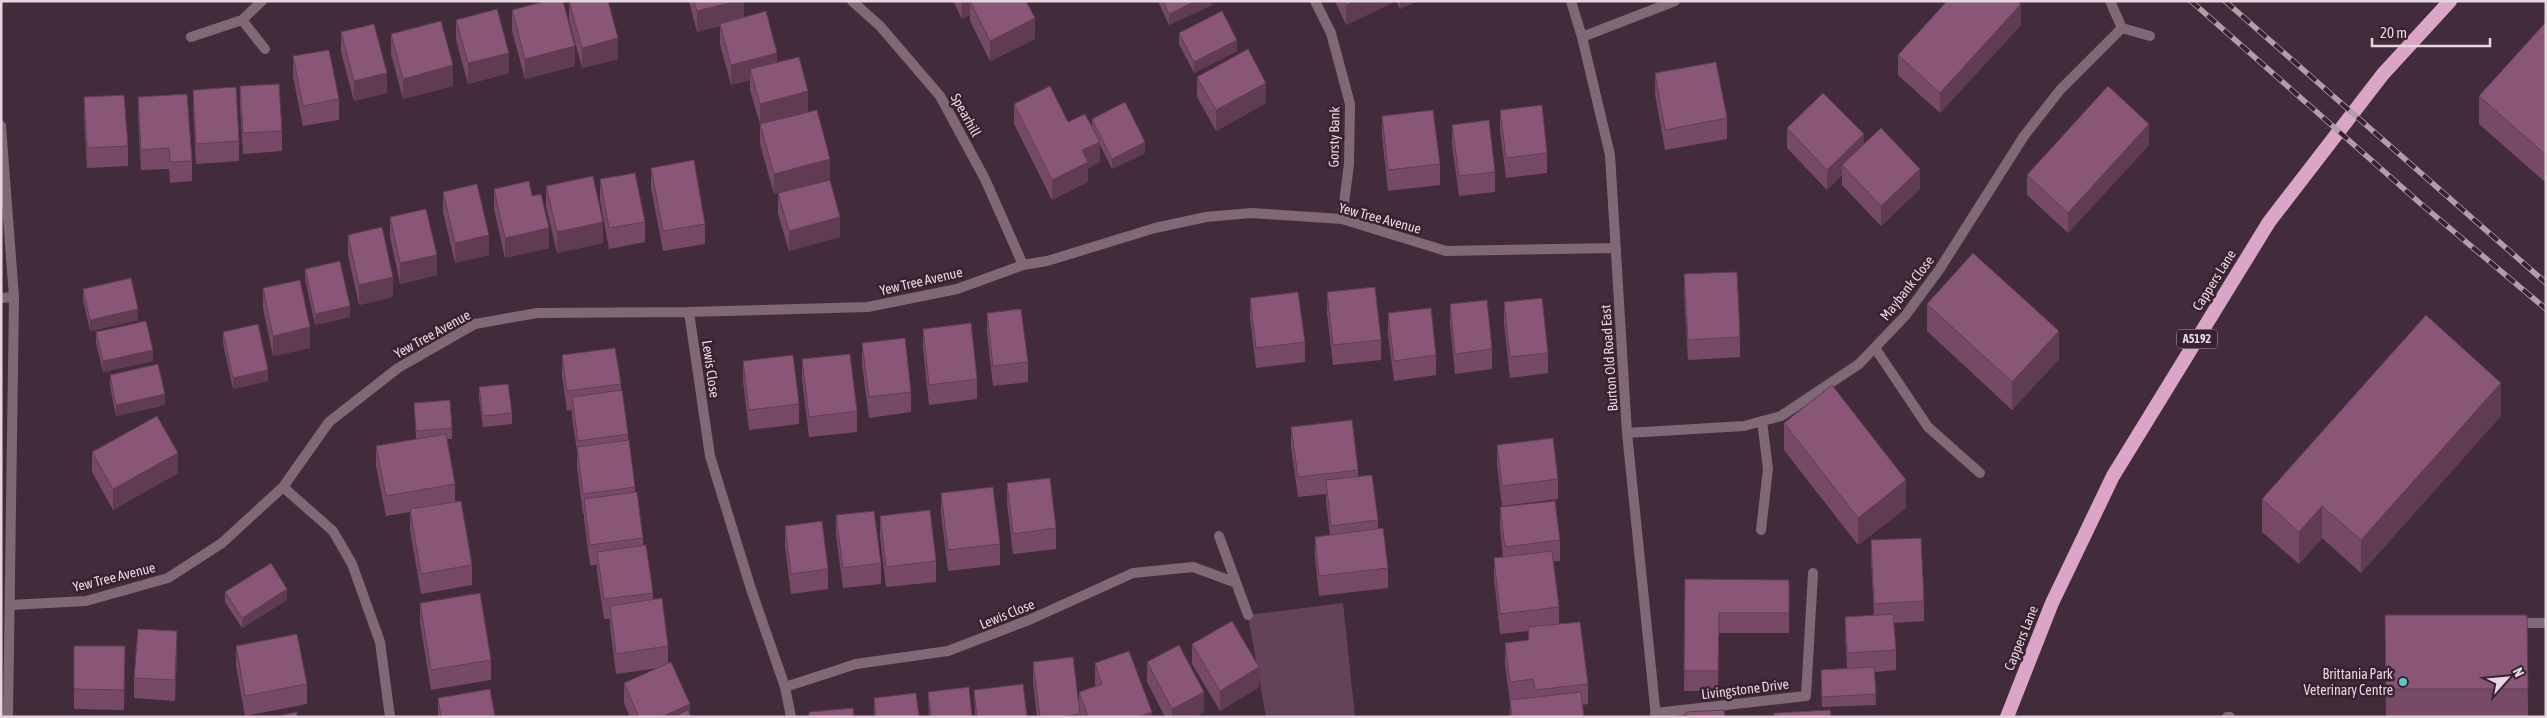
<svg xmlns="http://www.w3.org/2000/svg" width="2547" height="718" viewBox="0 0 2547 718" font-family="'Asap Condensed',sans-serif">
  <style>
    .green { fill: #644358 }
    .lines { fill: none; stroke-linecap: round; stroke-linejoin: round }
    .service { stroke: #806877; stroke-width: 10 }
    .minor { stroke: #806877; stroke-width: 10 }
    .tertiary { stroke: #806877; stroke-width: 10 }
    .trunk { stroke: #daa5c6; stroke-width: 14 }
    .rail-casing { stroke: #b09faa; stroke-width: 5.5 }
    .rail { stroke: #382130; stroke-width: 4; stroke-dasharray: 11; stroke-linecap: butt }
    .wall { fill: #764a66 }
    .shaded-wall { fill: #603c53 }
    .building { fill: #895677; stroke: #603c53 }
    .poi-dot { fill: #54cdc8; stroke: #382130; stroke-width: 2 }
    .labels { text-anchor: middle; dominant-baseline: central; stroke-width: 5; stroke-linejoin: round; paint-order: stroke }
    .shield { fill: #382130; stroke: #b1a0aa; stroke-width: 1 }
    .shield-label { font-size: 12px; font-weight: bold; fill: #e5d6df }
    .street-label { font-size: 14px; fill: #e5d6df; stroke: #382130 }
    .poi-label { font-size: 14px; fill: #e5d6df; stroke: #382130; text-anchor: end }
  </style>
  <rect width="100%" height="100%" fill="#422b3a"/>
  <path class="green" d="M1343 603 1355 717H1266L1248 615Z"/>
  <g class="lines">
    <path class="service" d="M1875 348 1928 427 1980 473
      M1761 530 1768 469 1762 421
      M2514 623H2546
      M2227 717H2230"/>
    <path class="minor" d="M852 1 880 26 940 96 985 179 1023 265
      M1315 1 1331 33 1350 104 1349 164 1342 219
      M1571 1 1582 37 1610 155 1627 433 1656 717
      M2110 1 2122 28 2150 36
      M242 20 265 49
      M191 37 242 20 262 1
      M1582 37 1675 1
      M1 298 14 297
      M689 312 710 456 751 589 785 687 791 717
      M1627 433 1744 426 1781 416 1859 364 1905 316 1939 270 2024 136 2060 90 2122 28
      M283 487 333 531 352 564 380 642 390 717
      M1219 536 1248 615
      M10 605 86 601 168 578 222 543 283 487 329 422 398 368 475 324 537 313 689 312 868 307 957 289 1023 265 1047 261 1155 228 1206 217 1251 213 1342 219 1446 251 1616 248
      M785 687 856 664 948 651 1029 620 1133 573 1193 567 1234 582
      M1655 713 1806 696 1813 573"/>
    <path class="tertiary" d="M1 126 14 297 8 717"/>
    <path class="trunk" d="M2007 717 2052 603 2113 476 2269 222 2383 74 2450 1"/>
    <g class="rail-casing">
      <path id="rail" d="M2191 1 2421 204 2546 309
        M2225 1 2546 283"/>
    </g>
    <use href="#rail" class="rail"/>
  </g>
  <path class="wall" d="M569 1 618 59 582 68 569 20Z
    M689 1H744V17L777 62 808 112 830 179 774 194 760 144V124L750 90V80L731 85 720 44V26L697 32Z
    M953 1H1026L1035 39 990 61 970 21V15L962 19Z
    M1158 1H1212V5L1169 25Z
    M1335 1H1392V3L1346 25Z
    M1396 1H1417L1400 9Z
    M512 10 575 66 525 79 512 31Z
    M456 20 509 73 468 84 456 40Z
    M2546 22V183L2479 124V96Z
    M2021 25 1940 113 1898 75V55Z
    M341 32 387 93 354 101 341 52Z
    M1179 33 1237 51 1194 73 1179 44Z
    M391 34 453 86 403 99 391 54Z
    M293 56 339 99V120L303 126 293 77Z
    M1655 73 1727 118V139L1665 150 1655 94Z
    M1197 77 1266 103 1216 131 1197 97Z
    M240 86 282 131V151L243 154 240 106Z
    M193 90 239 141V161L196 164 193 110Z
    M84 97 128 146V166L87 168 84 117Z
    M138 97 192 161V181L170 183 169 169 141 170 138 117Z
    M1014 104 1068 122 1092 127V119L1145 153 1112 169 1100 145V162L1088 168V182L1052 200 1014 124Z
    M1500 110 1547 153V173L1506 178 1500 130Z
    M1382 116 1440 164V185L1388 191 1382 136Z
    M1452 125 1495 172V192L1459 196 1452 145Z
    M1787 128 1864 144 1920 189 1881 226 1842 185V175L1827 190 1787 148Z
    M2149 145 2068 233 2027 195V175Z
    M651 168 705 224V244L663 251 651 188Z
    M600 179 645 222V242L609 249 600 200Z
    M546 186 603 243 557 253 546 206Z
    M494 189 532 196 549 248 505 258 494 209Z
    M443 192 489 255 455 263 443 212Z
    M778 193 840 237 789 251 778 214Z
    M390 217 437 275 400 284 390 237Z
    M348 235 393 297 359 305 348 255Z
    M305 269 350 317 315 325 305 279Z
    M1684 274 1740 337V357L1688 360 1684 294Z
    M263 288 310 348 273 356 263 308Z
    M83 289 138 320 90 331 83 300Z
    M1327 292 1381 340V360L1333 365 1327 313Z
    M1250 298 1305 342V362L1256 368 1250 318Z
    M1504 302 1548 353V373L1510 378 1504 323Z
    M1450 304 1492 349V369L1455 374 1450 324Z
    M1927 304 2059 359 2012 410 1927 331Z
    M987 313 1028 362V382L993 386 987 333Z
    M1388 313 1436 355V375L1394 381 1388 334Z
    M923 329 977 379V399L929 405 923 349Z
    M96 332 153 361 103 372 96 343Z
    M223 332 268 381 233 389 223 343Z
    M862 343 911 392V412L869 418 862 364Z
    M562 355 621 384V390L628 434V440L635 487V492L643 538V545L653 593V600L668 646V664L691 717H630L624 703V683L659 668 616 674 610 626V619H604L597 572V565H590L584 519V514H583L577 467V451L572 417V410L567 411 562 375Z
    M802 359 857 411V432L809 437 802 379Z
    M743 361 799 404V424L749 430 743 381Z
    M110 375 165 405 116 416 110 386Z
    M479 387 512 413V424L483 427 479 398Z
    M414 403 452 428V439H447L455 484V502L472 565V585L421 594 410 530V512L386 516 376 466V446L416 439Z
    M2501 416 2361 573 2322 538 2299 564 2262 532V499Z
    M1784 423 1906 508 1858 545 1784 450Z
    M1291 427 1358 470V476L1378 520V529L1388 568V588L1319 596 1315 557V537L1330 535 1326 501V494L1298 497 1291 447Z
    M1497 445 1558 479V499L1502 506 1497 465Z
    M92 452 178 473 113 510 92 472Z
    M1007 483 1056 528V549L1013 554 1007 503Z
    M941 493 1000 544V565L948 571 941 513Z
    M1500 507 1560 540V561H1553L1559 607V624L1588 684V704L1582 705 1584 717H1510V702L1505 664V643L1528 641V631L1500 634 1494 578V558L1503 557 1500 527Z
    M836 515 881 563V584L843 588 836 535Z
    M880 516 936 561V582L886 587 880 536Z
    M785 526 828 569V589L791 594 785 546Z
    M1871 540 1924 601V621L1894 623 1896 650V670L1875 672 1876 705 1822 707 1821 670 1847 668 1845 637V617L1874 616 1871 560Z
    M1685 579 1789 580V633H1719L1718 691H1684Z
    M225 592 287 600 242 628 225 602Z
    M420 603 491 660V680L431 690 420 623Z
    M2385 615H2527L2528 717H2386Z
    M1192 644 1259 687 1220 711 1192 664Z
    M74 646H125L124 710 74 709Z
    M236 646 307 684V704L245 716 236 666Z
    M177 651 175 701 134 698V678Z
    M1033 662 1079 712V692L1096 687 1095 684V663L1152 717H1081L1080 713V717H1037L1033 682Z
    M1147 662 1204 712 1195 717H1165L1147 682Z
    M974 690 1027 717H975Z
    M928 692 972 717H929Z
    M438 698 495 717H438Z
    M874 698 919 717H874Z"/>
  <path class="shaded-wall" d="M736 1H744V19L720 24V26L697 32V11Z
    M962 1H970V15L962 19Z
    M1196 1H1212V5L1169 25V14Z
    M1354 1H1392V3L1346 25V5Z
    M1400 1H1417L1400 9Z
    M2021 4V25L1940 113V93Z
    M1035 18V39L990 61V41Z
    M618 38V59L582 68V48Z
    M1237 40V51L1194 73V62Z
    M575 46V66L525 79V59Z
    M509 53V73L468 84V63Z
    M777 53V73L750 69V80L731 85V65Z
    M453 65V86L403 99V79Z
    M387 73V93L354 101V81Z
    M1266 83V103L1216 131V110Z
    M808 91V112L760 124V104Z
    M2149 124V145L2068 233V213Z
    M1864 134V154L1842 165V175L1827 190V170Z
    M1100 142V162L1088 168V182L1052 200V180L1082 150Z
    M1145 142V153L1112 169V159Z
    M830 159V179L774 194V174Z
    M1920 169V189L1881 226V206Z
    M840 217V237L789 251V231Z
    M603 222V243L557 253V232Z
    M549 228V248L505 258V238Z
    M489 235V255L455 263V243Z
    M437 255V275L400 284V263Z
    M393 277V297L359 305V285Z
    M350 306V317L315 325V314Z
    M138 309V320L90 331V320Z
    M310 327V348L273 356V336Z
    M2059 331V359L2012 410V382Z
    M153 350V361L103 372V361Z
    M268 370V381L233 389V378Z
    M2501 383V416L2361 573V540Z
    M165 394V405L116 416V405Z
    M178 453V473L113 510V489Z
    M1906 480V508L1858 545V518Z
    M2322 506V538L2299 564V532Z
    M287 589V600L242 628V618Z
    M177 631V651L175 701V680Z
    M1259 667V687L1220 711V691Z
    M1204 692V712L1195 717H1172V709Z
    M690 704V717H661Z
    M1152 712V717H1139Z"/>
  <path class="building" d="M546 1H563L575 46 525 59 512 10Z
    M569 1H608L618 38 582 48Z
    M694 1H736L697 11Z
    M970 1H1026L1035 18 990 41Z
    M1163 1H1196L1169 14Z
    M1344 1H1354L1346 5Z
    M1947 1H2017L2021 4 1940 93 1898 55Z
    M497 9 509 53 468 63 456 20Z
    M766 11 777 53 731 65 720 24Z
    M1222 11 1237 40 1194 62 1179 33Z
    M441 21 453 65 403 79 391 34Z
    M2546 22V155L2479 96Z
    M374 24 387 73 354 81 341 32Z
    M1248 49 1266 83 1216 110 1197 77Z
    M329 50 339 99 303 106 293 56Z
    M799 57 808 91 760 104 750 69Z
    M1716 62 1727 118 1665 130 1655 73Z
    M279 84 282 131 243 133 240 86Z
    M1050 86 1068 122 1085 114 1100 142 1082 150 1088 162 1052 180 1014 104Z
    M2108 86 2149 124 2068 213 2027 175Z
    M236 87 239 141 196 144 193 90Z
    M1823 93 1864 134 1827 170 1787 128Z
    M187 94 192 161 170 162 169 148 141 150 138 97Z
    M124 95 128 146 87 148 84 97Z
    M1125 102 1145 142 1112 159 1092 119Z
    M1542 105 1547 153 1506 158 1500 110Z
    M817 110 830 159 774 174 760 124Z
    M1433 110 1440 164 1388 170 1382 116Z
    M1489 120 1495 172 1459 176 1452 125Z
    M1881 128 1920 169 1881 206 1842 165Z
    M694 160 705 224 663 231 651 168Z
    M635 173 645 222 609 228 600 179Z
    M593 176 603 222 557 232 546 186Z
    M830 180 840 217 789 231 778 193Z
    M529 181 532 196 541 194 549 228 505 238 494 189Z
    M477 184 489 235 455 243 443 192Z
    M426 209 437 255 400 263 390 217Z
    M382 227 393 277 359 285 348 235Z
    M1973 253 2059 331 2012 382 1927 304Z
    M340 261 350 306 315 314 305 269Z
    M1737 272 1740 337 1688 340 1684 274Z
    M131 278 138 309 90 320 83 289Z
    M300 280 310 327 273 336 263 288Z
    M1375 287 1381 340 1333 345 1327 292Z
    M1298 292 1305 342 1256 348 1250 298Z
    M1542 298 1548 353 1510 357 1504 302Z
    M1487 300 1492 349 1455 354 1450 304Z
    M1431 308 1436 355 1394 361 1388 313Z
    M1021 309 1028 362 993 366 987 313Z
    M2426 315 2501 383 2361 540 2322 506 2299 532 2262 499Z
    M146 321 153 350 103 361 96 332Z
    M971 323 977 379 929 385 923 329Z
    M258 324 268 370 233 378 223 332Z
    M905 338 911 392 869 397 862 343Z
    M615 348 621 384 567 391 562 355Z
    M850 354 857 411 809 417 802 359Z
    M793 355 799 404 749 410 743 361Z
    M158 364 165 394 116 405 110 375Z
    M508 384 512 413 483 416 479 387Z
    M1832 385 1906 480 1858 518 1784 423Z
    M622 390 628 434 578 441 572 397Z
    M450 400 452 428 416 431 414 403Z
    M157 416 178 453 113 489 92 452Z
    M1352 420 1358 470 1298 477 1291 427Z
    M446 434 455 484 386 496 376 446Z
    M1553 438 1558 479 1502 486 1497 445Z
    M629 440 635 487 583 494 577 447Z
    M1372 475 1378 520 1331 526 1326 480Z
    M1050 478 1056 528 1013 534 1007 483Z
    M993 487 1000 544 948 550 941 493Z
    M637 492 643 538 590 545 584 499Z
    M461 501 472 565 421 574 410 509Z
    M1555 501 1560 540 1505 547 1500 507Z
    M930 510 936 561 886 567 880 516Z
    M874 511 881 563 843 568 836 515Z
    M822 521 828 569 791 574 785 526Z
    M1383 528 1388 568 1319 576 1315 537Z
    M1921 538 1924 601 1874 604 1871 540Z
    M646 545 653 593 604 599 597 552Z
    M1552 551 1559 607 1500 614 1494 558Z
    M271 563 287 589 242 618 225 592Z
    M1685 579 1789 580V613H1719L1718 671H1684Z
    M480 593 491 660 431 670 420 603Z
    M662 598 668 646 616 654 610 606Z
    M1893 614 1896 650 1847 653 1845 617Z
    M2385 615H2527L2528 689H2386Z
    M1232 621 1259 667 1220 691 1192 644Z
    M1580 622 1588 684 1535 690 1533 679 1510 682 1505 643 1529 640 1528 627Z
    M138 629 177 631 175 680 134 678Z
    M297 634 307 684 245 696 236 646Z
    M1179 645 1204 692 1172 709 1147 662Z
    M74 646H125L124 690 74 689Z
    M1129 651 1152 712 1139 717H1088L1079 692 1102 684 1095 663Z
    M1073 657 1080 714 1061 717H1040L1033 662Z
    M671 662 690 704 661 717H639L624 683Z
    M1874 667 1876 694 1822 697 1821 670Z
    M1023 684 1027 717H977L974 690Z
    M969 687 972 717H931L928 692Z
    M490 689 495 717H441L438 698Z
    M1581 692 1584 717H1512L1510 700Z
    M916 693 919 717H876L874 698Z
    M853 708 854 717H809V712Z
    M688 710 691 717H674Z
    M1724 710 1725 717H1686V712Z
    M1830 710 1831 717H1774V713Z
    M297 712V717H273Z"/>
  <circle class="poi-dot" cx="2403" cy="682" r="5"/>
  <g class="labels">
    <rect class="shield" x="2177" y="329.5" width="40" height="19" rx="4"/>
    <g class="shield-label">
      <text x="2197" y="339">A5192</text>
    </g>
    <g class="street-label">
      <text transform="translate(966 115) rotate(61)">Spearhill</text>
      <text transform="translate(1334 137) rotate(-89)">Gorsty Bank</text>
      <text transform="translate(1380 218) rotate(15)">Yew Tree Avenue</text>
      <text transform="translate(2214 280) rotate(-58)">Cappers Lane</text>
      <text transform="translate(921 281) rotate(-13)">Yew Tree Avenue</text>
      <text transform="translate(1907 288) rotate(-52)">Maybank Close</text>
      <text transform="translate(432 334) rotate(-29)">Yew Tree Avenue</text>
      <text transform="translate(1609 358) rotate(-94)">Burton Old Road East</text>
      <text transform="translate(711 369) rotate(82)">Lewis Close</text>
      <text transform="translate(114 577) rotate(-14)">Yew Tree Avenue</text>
      <text transform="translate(1007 614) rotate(-22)">Lewis Close</text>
      <text transform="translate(2021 638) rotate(-68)">Cappers Lane</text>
      <text transform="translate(1745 689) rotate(-7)">Livingstone Drive</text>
    </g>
    <g class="poi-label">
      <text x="2393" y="674">Brittania Park<tspan x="2393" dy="16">Veterinary Centre</tspan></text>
    </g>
  </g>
  <rect width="2547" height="718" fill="none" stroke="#e5d6df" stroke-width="5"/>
  <g transform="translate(2507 678) rotate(63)" stroke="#382130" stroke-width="4" paint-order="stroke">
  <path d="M0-4L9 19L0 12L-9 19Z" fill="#e5d6df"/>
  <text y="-8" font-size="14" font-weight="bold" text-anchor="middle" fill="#e5d6df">N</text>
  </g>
  <path d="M2372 38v8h118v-8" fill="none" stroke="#e5d6df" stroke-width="2.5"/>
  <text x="2380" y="38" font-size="15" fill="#e5d6df" stroke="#382130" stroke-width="4" paint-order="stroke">20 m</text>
</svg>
